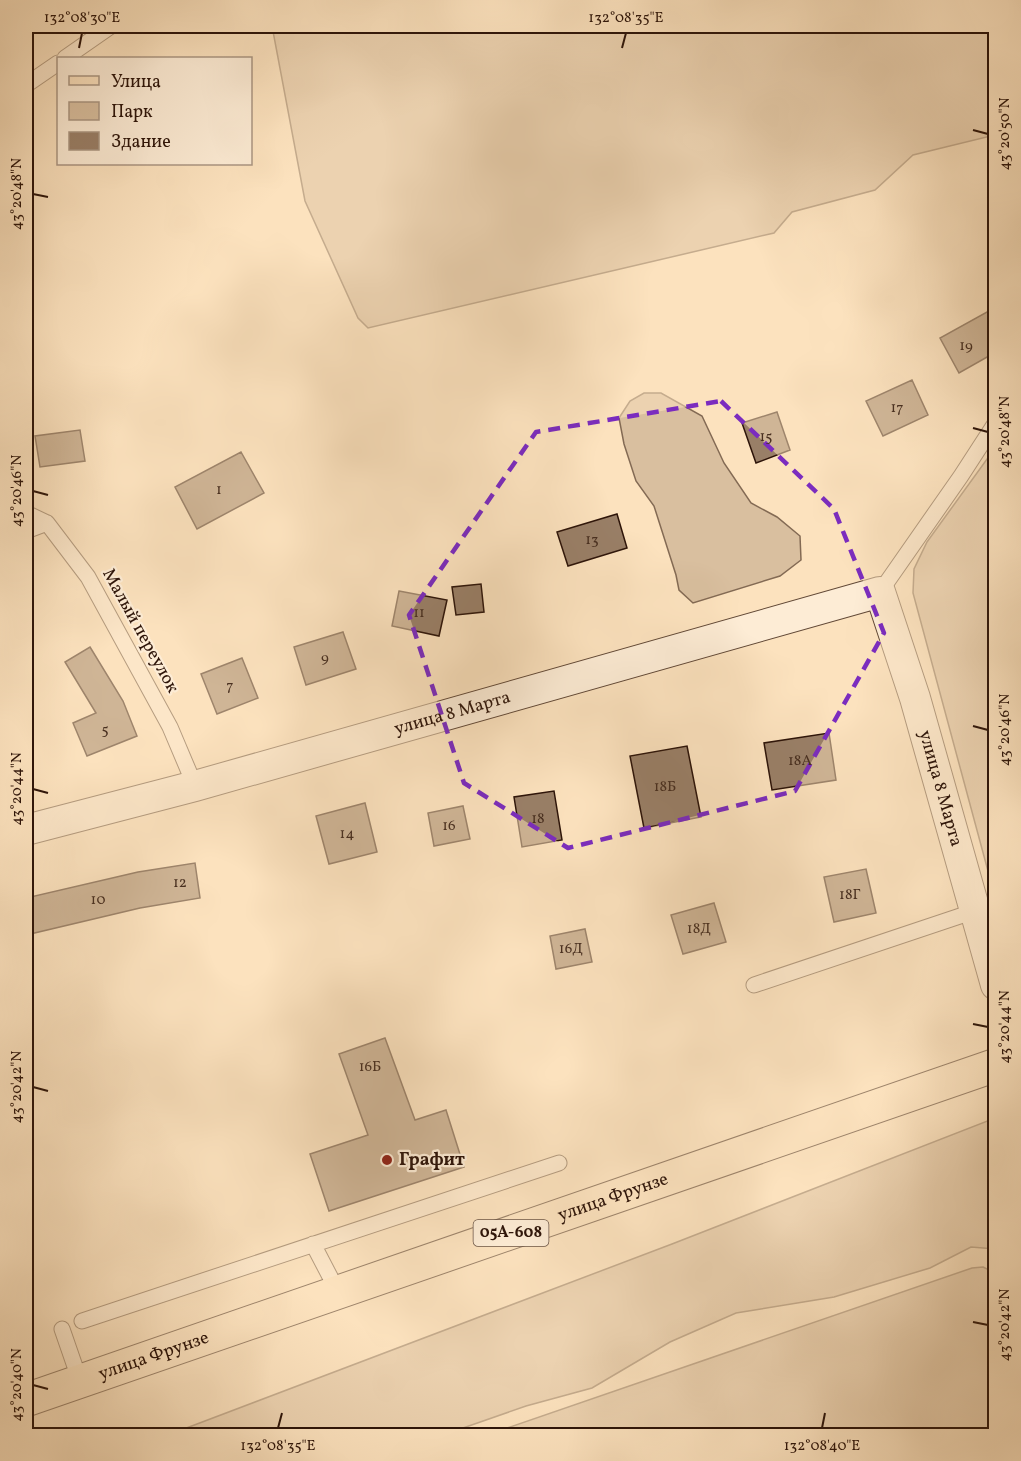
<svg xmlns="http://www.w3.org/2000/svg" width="1021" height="1461" viewBox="0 0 1021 1461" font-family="Vollkorn,serif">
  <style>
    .green { fill: #d9bf9f; stroke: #836a54; stroke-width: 1.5 }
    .building { fill: #997f67; stroke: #2d1409; stroke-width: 1.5 }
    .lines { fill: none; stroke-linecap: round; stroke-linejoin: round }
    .lane-casing { stroke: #614836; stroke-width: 17 }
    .street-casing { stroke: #614836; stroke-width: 32 }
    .primary-casing { stroke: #2d1409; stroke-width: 35 }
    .lane { stroke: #fdecd5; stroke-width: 15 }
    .street { stroke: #fdecd5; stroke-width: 30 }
    .primary { stroke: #fce2be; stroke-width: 33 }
    .marked { fill: none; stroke: #7b2cbf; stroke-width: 4.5; stroke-dasharray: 12 8; stroke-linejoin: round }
    .ticks { fill: none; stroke: #2d1409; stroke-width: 2 }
    .poi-dot { fill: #8f2418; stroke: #fdecd5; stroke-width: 2 }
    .labels { text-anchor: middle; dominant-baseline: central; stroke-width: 4.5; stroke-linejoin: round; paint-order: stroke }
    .number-label { font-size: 15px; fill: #482f20 }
    .shield { fill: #fdecd5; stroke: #6b5546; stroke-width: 1.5 }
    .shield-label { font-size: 16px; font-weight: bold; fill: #2d1409 }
    .street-label { font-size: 18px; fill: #2d1409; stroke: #fdecd5 }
    .poi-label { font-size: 18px; font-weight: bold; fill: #2d1409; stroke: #fdecd5; text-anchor: start }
    .neatline { fill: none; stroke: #2d1409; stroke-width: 2 }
    .ticks-label { font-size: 15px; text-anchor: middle; fill: #2d1409 }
  </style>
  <rect width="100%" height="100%" fill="#fce2be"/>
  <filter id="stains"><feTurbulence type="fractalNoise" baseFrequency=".00333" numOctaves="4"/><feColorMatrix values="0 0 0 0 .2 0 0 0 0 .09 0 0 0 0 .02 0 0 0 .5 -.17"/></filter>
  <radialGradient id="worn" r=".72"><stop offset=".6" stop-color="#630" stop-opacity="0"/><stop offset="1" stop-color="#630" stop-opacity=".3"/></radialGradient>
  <path class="green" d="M272 26H995V135L913 155 875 190 792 212 774 233 368 328 358 318 305 201Z
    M644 393H661L702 416 724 463 751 503 777 517 800 536 801 560 780 576 693 603 679 590 676 575 654 506 636 481 624 444 619 418 630 401Z
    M995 448V897L913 593 914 569 927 542Z
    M995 1118V1249L971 1247 930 1268 834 1297 736 1313 670 1342 592 1388 526 1406 443 1435H168L672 1244Z
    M983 1267 995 1273V1435H487L972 1268Z"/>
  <path class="building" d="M996 307V352L959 373 940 338Z
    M912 380 928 415 883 436 866 401Z
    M777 412 790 450 756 463 742 423Z
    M80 430 85 461 40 467 35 436Z
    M241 452 264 493 197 529 175 487Z
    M617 514 627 548 568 566 557 532Z
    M481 584 484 612 456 615 452 587Z
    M399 591 447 600 439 636 392 626Z
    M343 632 356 669 306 685 294 647Z
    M90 647 123 701 137 736 87 756 73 723 96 713 65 662Z
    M242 658 258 698 217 714 201 674Z
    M829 733 836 780 772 790 764 743Z
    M687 746 701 817 644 828 630 756Z
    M554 791 562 840 522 847 514 797Z
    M365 803 377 852 329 864 316 816Z
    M463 806 470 839 434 846 428 813Z
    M195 863 200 898 140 908 26 935V898L138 872Z
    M866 869 876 913 834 922 824 877Z
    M714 903 726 942 683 954 671 915Z
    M585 929 592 962 556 969 550 936Z
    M385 1038 415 1120 446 1110 464 1167 329 1211 310 1154 368 1135 339 1054Z"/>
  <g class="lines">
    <g class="lane-casing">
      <path id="lane" d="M65 58 111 26
        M26 85 58 63
        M26 513 47 523
        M26 531 47 523 88 577 170 727 195 786
        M880 592 961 476 996 422
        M754 985 975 911
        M313 1244 338 1292
        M82 1321 559 1163
        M62 1329 80 1381"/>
    </g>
    <g class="street-casing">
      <g id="street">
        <path id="s1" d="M26 830 195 786 880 592 915 698 996 985"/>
      </g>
    </g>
    <g class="primary-casing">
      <g id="primary">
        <path id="s2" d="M26 1400 996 1065"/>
      </g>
    </g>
    <use href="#lane" class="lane"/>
    <use href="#street" class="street"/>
    <use href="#primary" class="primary"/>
  </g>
  <path d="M0 0H1021V1461H0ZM721 401 834 509 884 633 795 791 568 848 464 783 409 615 536 432Z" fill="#fce2be" fill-opacity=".55" fill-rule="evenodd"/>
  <path class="marked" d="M721 401 834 509 884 633 795 791 568 848 464 783 409 615 536 432Z"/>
  <path class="ticks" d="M79 48 82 33M622 48 626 33M973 130 988 134M33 194 48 197M973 428 988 432M33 491 48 495M973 726 988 730M33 789 48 793M973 1024 988 1027M33 1087 48 1091M973 1322 988 1325M33 1385 48 1389M278 1428 282 1413M822 1428 825 1413"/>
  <circle class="poi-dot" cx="387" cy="1160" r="6"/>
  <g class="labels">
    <g class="number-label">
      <text x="966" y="346">19</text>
      <text x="897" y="408">17</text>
      <text x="766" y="437">15</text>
      <text x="219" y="490">1</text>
      <text x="592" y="540">13</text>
      <text x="419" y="613">11</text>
      <text x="325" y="658">9</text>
      <text x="230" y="686">7</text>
      <text x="105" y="730">5</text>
      <text x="800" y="761">18А</text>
      <text x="665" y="787">18Б</text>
      <text x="538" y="819">18</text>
      <text x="449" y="826">16</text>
      <text x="347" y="834">14</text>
      <text x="180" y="883">12</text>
      <text x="850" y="895">18Г</text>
      <text x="98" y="900">10</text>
      <text x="699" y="929">18Д</text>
      <text x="571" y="949">16Д</text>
      <text x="370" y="1067">16Б</text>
    </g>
    <rect class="shield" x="473.5" y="1220" width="75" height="26" rx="4.5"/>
    <g class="shield-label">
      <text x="511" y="1233">05А-608</text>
    </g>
    <g class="street-label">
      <text transform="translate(140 631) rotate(61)">Малый переулок</text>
      <text stroke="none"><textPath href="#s1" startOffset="442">улица 8 Марта</textPath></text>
      <text stroke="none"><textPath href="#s1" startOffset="1092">улица 8 Марта</textPath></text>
      <text stroke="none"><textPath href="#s2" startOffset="621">улица Фрунзе</textPath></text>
      <text stroke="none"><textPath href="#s2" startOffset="135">улица Фрунзе</textPath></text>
    </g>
    <g class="poi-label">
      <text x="399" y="1160">Графит</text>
    </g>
  </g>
  <rect width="1021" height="1461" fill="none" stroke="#fce2be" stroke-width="66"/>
  <rect x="57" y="57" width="195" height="108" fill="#fdecd5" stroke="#aa9683" stroke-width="1.5"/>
  <rect x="69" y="76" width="30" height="9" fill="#fce2be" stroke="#aa9683" stroke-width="1.5"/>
  <text x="111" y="87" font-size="18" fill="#2d1409">Улица</text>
  <rect x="69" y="102" width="30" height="18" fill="#d9bf9f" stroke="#aa9683" stroke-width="1.5"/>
  <text x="111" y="117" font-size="18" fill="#2d1409">Парк</text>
  <rect x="69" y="132" width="30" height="18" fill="#997f67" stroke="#aa9683" stroke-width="1.5"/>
  <text x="111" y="147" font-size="18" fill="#2d1409">Здание</text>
  <rect x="33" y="33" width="955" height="1395" class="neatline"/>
  <g class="ticks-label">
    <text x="82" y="22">132°08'30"E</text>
    <text x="626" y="22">132°08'35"E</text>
    <text transform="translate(1004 134) rotate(-90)" y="5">43°20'50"N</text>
    <text transform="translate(16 194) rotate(-90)" y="5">43°20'48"N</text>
    <text transform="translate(1004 432) rotate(-90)" y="5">43°20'48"N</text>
    <text transform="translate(16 491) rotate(-90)" y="5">43°20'46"N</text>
    <text transform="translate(1004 730) rotate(-90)" y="5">43°20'46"N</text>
    <text transform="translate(16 789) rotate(-90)" y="5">43°20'44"N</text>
    <text transform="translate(1004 1027) rotate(-90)" y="5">43°20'44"N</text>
    <text transform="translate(16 1087) rotate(-90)" y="5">43°20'42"N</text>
    <text transform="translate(1004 1325) rotate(-90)" y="5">43°20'42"N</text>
    <text transform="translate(16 1385) rotate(-90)" y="5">43°20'40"N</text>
    <text x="278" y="1450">132°08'35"E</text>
    <text x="822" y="1450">132°08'40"E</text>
  </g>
  <rect width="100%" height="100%" filter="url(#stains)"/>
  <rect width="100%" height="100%" fill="url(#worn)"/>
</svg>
